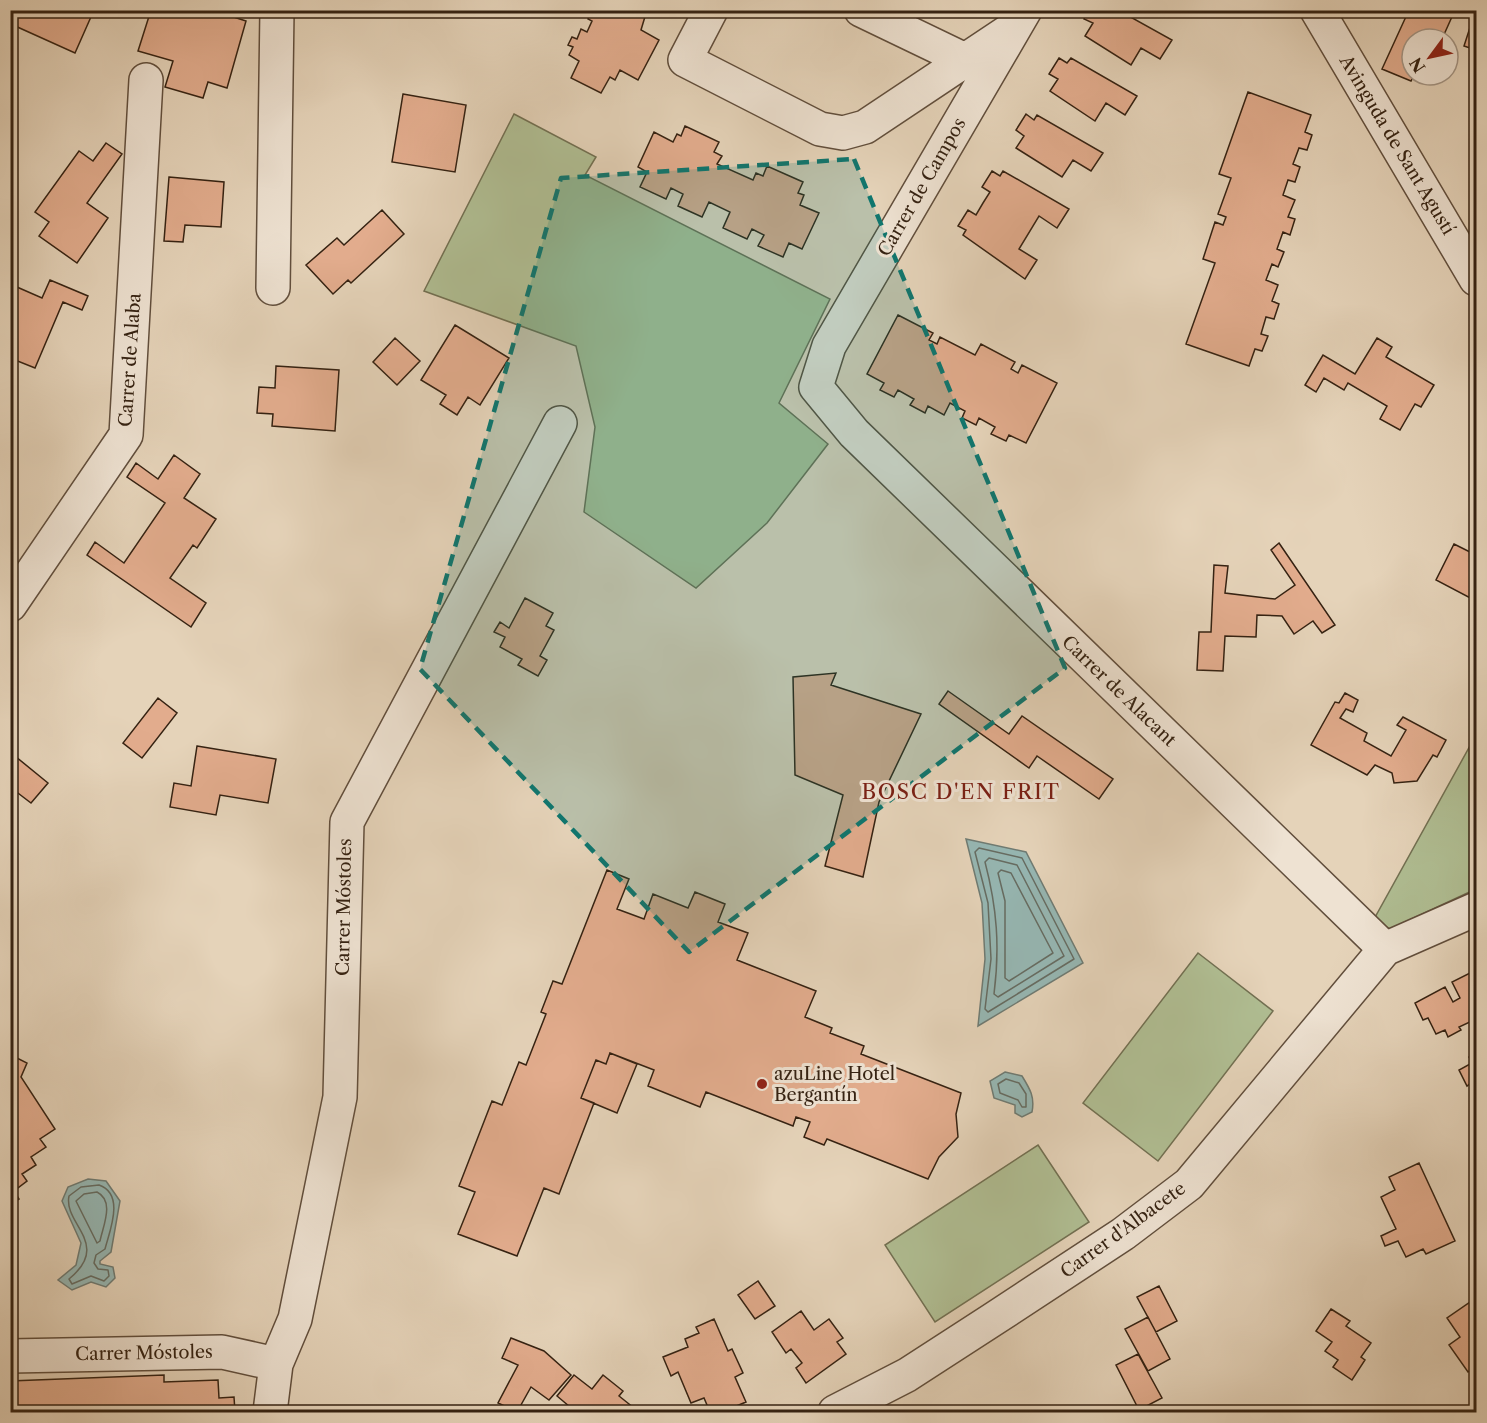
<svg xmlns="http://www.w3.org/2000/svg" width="1487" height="1423" viewBox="0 0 1487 1423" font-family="'Libre Caslon Text',serif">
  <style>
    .green { fill: #b0be93; stroke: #727052; stroke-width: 1.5 }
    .water { fill: #96b7b3; stroke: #6f7b73; stroke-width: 1.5 }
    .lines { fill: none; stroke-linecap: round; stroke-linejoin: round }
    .shore { stroke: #666c62; stroke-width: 1.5 }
    .building { fill: #e2ac8d; stroke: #352212; stroke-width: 1.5 }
    .minor-casing { stroke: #614e3c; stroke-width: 36 }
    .minor { stroke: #eee2d2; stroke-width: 33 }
    .marked { fill: #0f766e; fill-opacity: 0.2; stroke: #0f766e; stroke-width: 4.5; stroke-dasharray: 12 8; stroke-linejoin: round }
    .poi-dot { fill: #8f2418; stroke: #eee2d2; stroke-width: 2 }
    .labels { text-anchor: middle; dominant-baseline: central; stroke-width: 6; stroke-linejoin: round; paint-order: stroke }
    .street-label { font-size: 18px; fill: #352212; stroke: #eee2d2 }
    .poi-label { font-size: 18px; fill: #352212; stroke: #eee2d2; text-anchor: start }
    .quarter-label { font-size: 21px; letter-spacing: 1.5px; fill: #7a1f14; stroke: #eee2d2 }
  </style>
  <rect width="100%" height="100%" fill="#e5d3b9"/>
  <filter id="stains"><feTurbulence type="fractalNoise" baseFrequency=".00333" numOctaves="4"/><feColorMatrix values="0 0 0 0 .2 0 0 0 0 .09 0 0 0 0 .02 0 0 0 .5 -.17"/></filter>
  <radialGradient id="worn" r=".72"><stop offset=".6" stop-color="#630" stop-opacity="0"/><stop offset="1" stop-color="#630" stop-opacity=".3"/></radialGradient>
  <path class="green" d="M514 114 596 157 585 175 830 299 779 403 828 444 767 523 696 588 584 512 595 427 576 346 424 291Z
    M1476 735V889L1390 929 1373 921Z
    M1198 953 1273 1011 1158 1161 1083 1103Z
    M1038 1145 1089 1222 935 1322 885 1245Z"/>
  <path class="water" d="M966 839 1026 852 1083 963 978 1026 985 959 982 903Z
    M1005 1072 1022 1076C1030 1089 1035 1097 1032 1112L1022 1117 1015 1113V1105L994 1098 990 1081Z
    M88 1179 106 1181 120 1201 111 1252 100 1261V1264L113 1267 115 1278 106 1287 91 1282 72 1290 58 1280 76 1265 81 1243 62 1201 68 1187Z"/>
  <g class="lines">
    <path class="shore" d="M979 848 1022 858 1074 959 988 1012 985 1009 991 959 988 903 975 852Z
      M989 858 1017 865 1064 956 998 997 994 994C1000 947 997 908 985 862Z
      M1001 870 1011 873 1053 953 1009 981 1005 978V901L998 873Z
      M1006 1079 1019 1083 1026 1094V1107H1022L1018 1100 1000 1093 998 1084Z
      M99 1185C125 1194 110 1230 105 1249L96 1255 94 1263 98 1269 108 1270 109 1276 104 1281 91 1276 72 1284 69 1279C112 1244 63 1224 69 1196L81 1187Z
      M97 1192C115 1201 103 1226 100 1241L97 1243 76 1201 84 1194Z"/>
  </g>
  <path class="building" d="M19 10H94L75 53 13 25Z
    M151 10H212L246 21 227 88 208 82 203 98 165 87 173 61 138 51Z
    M592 10H647L641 30 659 40 638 80 620 70 615 80 610 77 601 93 571 78 579 61 569 55 573 47 568 45 572 37 577 39 581 29 587 32 592 21 588 19Z
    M1089 10H1118L1172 40 1160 59 1141 48 1131 65 1085 36 1093 23 1084 19Z
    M1409 10H1455L1442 39H1412L1414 75 1411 81 1382 69Z
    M1474 15 1476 16V50L1464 46Z
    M1059 58 1067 63 1071 58 1137 96 1125 115 1106 103 1095 121 1050 91 1058 79 1049 74Z
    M1248 92 1311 115 1305 132 1312 135 1307 150 1299 148 1293 164 1300 167 1295 182 1288 180 1283 195 1295 200 1288 217 1295 219 1290 235 1283 232 1277 249 1284 252 1278 267 1272 264 1266 280 1278 285 1272 301 1279 304 1274 319 1266 317 1261 334 1268 336 1262 351 1255 349 1249 366 1186 344 1215 263 1203 259 1215 222 1223 225 1226 217 1218 214 1231 178 1219 174Z
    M403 94 466 105 455 172 392 162Z
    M1026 114 1034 120 1037 115 1103 153 1091 171 1073 160 1062 177 1016 148 1024 136 1016 130Z
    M685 126 719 142 714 152 722 156 717 164 753 180 756 173 763 176 767 166 803 182 798 193 804 195 800 205 819 213 802 249 789 243 783 257 758 246 764 235 752 229 747 239 723 228 730 212 709 202 702 217 678 206 683 194 671 188 666 199 640 187 647 172 638 167 654 132 673 142 677 134 681 136Z
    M106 143 122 154 87 203 108 218 77 263 39 236 49 222 35 212 79 151 93 161Z
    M992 171 1000 176 1003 171 1069 209 1057 228 1039 216 1019 249 1037 260 1025 279 963 235 966 230 958 226 968 210 976 215 983 203 990 192 982 187Z
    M169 177 224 182 221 227 185 225 183 242 164 241Z
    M382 210 404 234 351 283 348 280 333 294 306 265 337 238 344 245Z
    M50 280 88 296 82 310 63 302 35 368 10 358V284L42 298Z
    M898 315 933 333 929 340 937 344 940 337 975 355 981 344 1015 362 1011 369 1018 373 1022 365 1057 383 1026 443 1009 435 1006 441 991 434 995 427 979 418 976 425 962 418 965 411 950 403 944 415 928 406 925 413 910 405 914 399 898 390 894 397 880 390 884 383 867 374Z
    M455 325 509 358 480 405 468 397 457 415 440 404 446 395 421 380Z
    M395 338 420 361 397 385 373 362Z
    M1377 338 1392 347 1386 357 1434 385 1421 407 1415 404 1400 430 1380 419 1387 406 1348 383 1344 390 1324 378 1316 392 1305 385 1323 355 1355 374Z
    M276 366 339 370 335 431 272 426 273 414 257 413 259 387 275 388Z
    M174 455 200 474 184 498 216 519 197 548 193 545 170 578 206 603 191 627 87 555 95 542 124 563 165 503 127 477 136 463 158 479Z
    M1279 543 1335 625 1322 633 1313 621 1294 634 1282 616 1257 615 1256 637 1225 636 1223 671 1197 670 1199 632H1211L1214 565 1228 566 1225 593 1275 599 1295 585 1271 550Z
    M1454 544 1476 555V601L1436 580Z
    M525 598 553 613 546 626 554 630 540 656 547 660 538 676 518 665 522 659 500 647 505 637 494 632 500 622 509 628Z
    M836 673 831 685 921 714 879 802 863 877 825 866 843 795 795 775 793 677Z
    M948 691 1009 734 1022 716 1113 779 1099 799 1037 756 1029 768 939 704Z
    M1345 693 1358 700 1353 712 1346 709 1340 718 1367 733 1364 741 1391 756 1406 730 1397 725 1403 717 1446 740 1437 757 1433 755 1417 781 1394 783 1392 773 1375 765 1367 775 1311 745 1335 702 1339 703Z
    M158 698 177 713 142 758 123 743Z
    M197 746 276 759 268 803 220 795 216 815 170 807 174 783 191 786Z
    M10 752 48 783 31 803 10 787Z
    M607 870 629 879 617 909 644 919 653 894 688 908 695 892 725 904 718 922 748 933 737 960 816 991 805 1017 832 1028 830 1033 864 1046 861 1054 961 1093 956 1114 958 1137 939 1157 928 1179 827 1139 824 1145 804 1137 810 1122 796 1117 793 1126 706 1092 700 1107 648 1086 654 1070 610 1053 606 1064 596 1060 581 1098 594 1103 559 1194 544 1188 517 1256 458 1234 475 1192 459 1186 492 1101 502 1105 519 1062 526 1065 546 1014 541 1012 553 981 562 984Z
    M1476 970V1014L1470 1018 1472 1021 1459 1027 1461 1030 1448 1037 1445 1030 1436 1034 1428 1018 1423 1020 1415 1003 1445 987 1453 1002 1460 998 1452 982Z
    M610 1053 637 1064 617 1113 581 1098 596 1060 606 1064Z
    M1476 1053V1094L1471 1083 1467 1086 1459 1070 1472 1063 1469 1057Z
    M13 1056 27 1063 21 1077 55 1129 40 1139 46 1147 31 1157 36 1165 22 1174 27 1181 14 1191 19 1199 10 1205Z
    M1419 1163 1455 1241 1426 1254 1423 1249 1406 1257 1398 1241 1385 1246 1381 1236 1396 1229 1381 1197 1395 1190 1389 1177Z
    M758 1281 775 1306 755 1319 738 1295Z
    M1159 1286 1177 1321 1156 1332 1137 1297Z
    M1476 1298V1366L1468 1372 1449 1345 1460 1337 1447 1318Z
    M1331 1309 1350 1321 1346 1326 1371 1343 1361 1357 1365 1360 1352 1380 1333 1367 1338 1360 1325 1351 1332 1342 1316 1331Z
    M801 1311 814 1330 829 1319 843 1338 837 1342 846 1354 806 1383 796 1368 802 1363 791 1349 786 1353 772 1332Z
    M1148 1317 1170 1359 1148 1371 1125 1329Z
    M714 1319 728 1351 732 1349 743 1373 735 1377 746 1402 722 1412H710L704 1398 691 1403 678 1372 671 1376 663 1357 688 1347 685 1339 699 1333 696 1327Z
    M511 1338 544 1351 571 1375 549 1400 531 1387 517 1412 498 1403 518 1365 502 1358Z
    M1138 1354 1162 1398 1139 1410 1116 1365Z
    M164 1375V1382L218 1380 219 1398 234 1397 235 1412H10V1381Z
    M574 1375 592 1389 603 1375 623 1391 619 1396 639 1412H576L557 1396Z"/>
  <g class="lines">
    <g class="minor-casing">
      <path id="minor" d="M711 10 685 60 820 129 843 133 865 127 1009 31
        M861 10 965 60
        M1025 10 829 346 816 387 854 433 1385 949
        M1317 10 1476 279
        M273 288 277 10
        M10 605 126 435 146 80
        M10 1356 222 1352 276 1364
        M270 1412 276 1364 295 1319 340 1097 347 822 560 423
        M835 1412 907 1375 992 1320 1123 1234 1189 1184 1385 949 1476 909"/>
    </g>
    <use href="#minor" class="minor"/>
  </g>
  <path class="marked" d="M854 159 1065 668 689 952 420 669 561 178Z"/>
  <circle class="poi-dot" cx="762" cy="1084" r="6"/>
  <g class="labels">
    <g class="street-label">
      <text transform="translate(1397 145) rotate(59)">Avinguda de Sant Agustí</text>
      <text transform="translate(922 187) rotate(-60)">Carrer de Campos</text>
      <text transform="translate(130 360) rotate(-86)">Carrer de Alaba</text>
      <text transform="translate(1119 691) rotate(44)">Carrer de Alacant</text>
      <text transform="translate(344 907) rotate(-89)">Carrer Móstoles</text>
      <text transform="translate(1123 1230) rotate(-36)">Carrer d'Albacete</text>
      <text transform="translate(144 1353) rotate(-1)">Carrer Móstoles</text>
    </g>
    <g class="poi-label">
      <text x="774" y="1074">azuLine Hotel<tspan x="774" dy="21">Bergantín</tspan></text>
    </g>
    <g class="quarter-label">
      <text x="961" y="791">BOSC D'EN FRIT</text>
    </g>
  </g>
  <rect width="1487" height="1423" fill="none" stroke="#e5d3b9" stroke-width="36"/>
  <rect x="12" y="12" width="1463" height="1399" fill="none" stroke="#352212" stroke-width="3"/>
  <rect x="18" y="18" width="1451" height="1387" fill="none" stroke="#352212" stroke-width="1.5"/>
  <g transform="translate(1430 57) rotate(237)"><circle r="28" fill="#eee2d2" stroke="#a49585" stroke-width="1.5"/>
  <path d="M0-4.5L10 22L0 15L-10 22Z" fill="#8f2418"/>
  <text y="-9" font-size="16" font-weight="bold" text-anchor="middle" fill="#352212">N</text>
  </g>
  <rect width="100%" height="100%" filter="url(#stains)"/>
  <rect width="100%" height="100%" fill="url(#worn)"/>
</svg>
